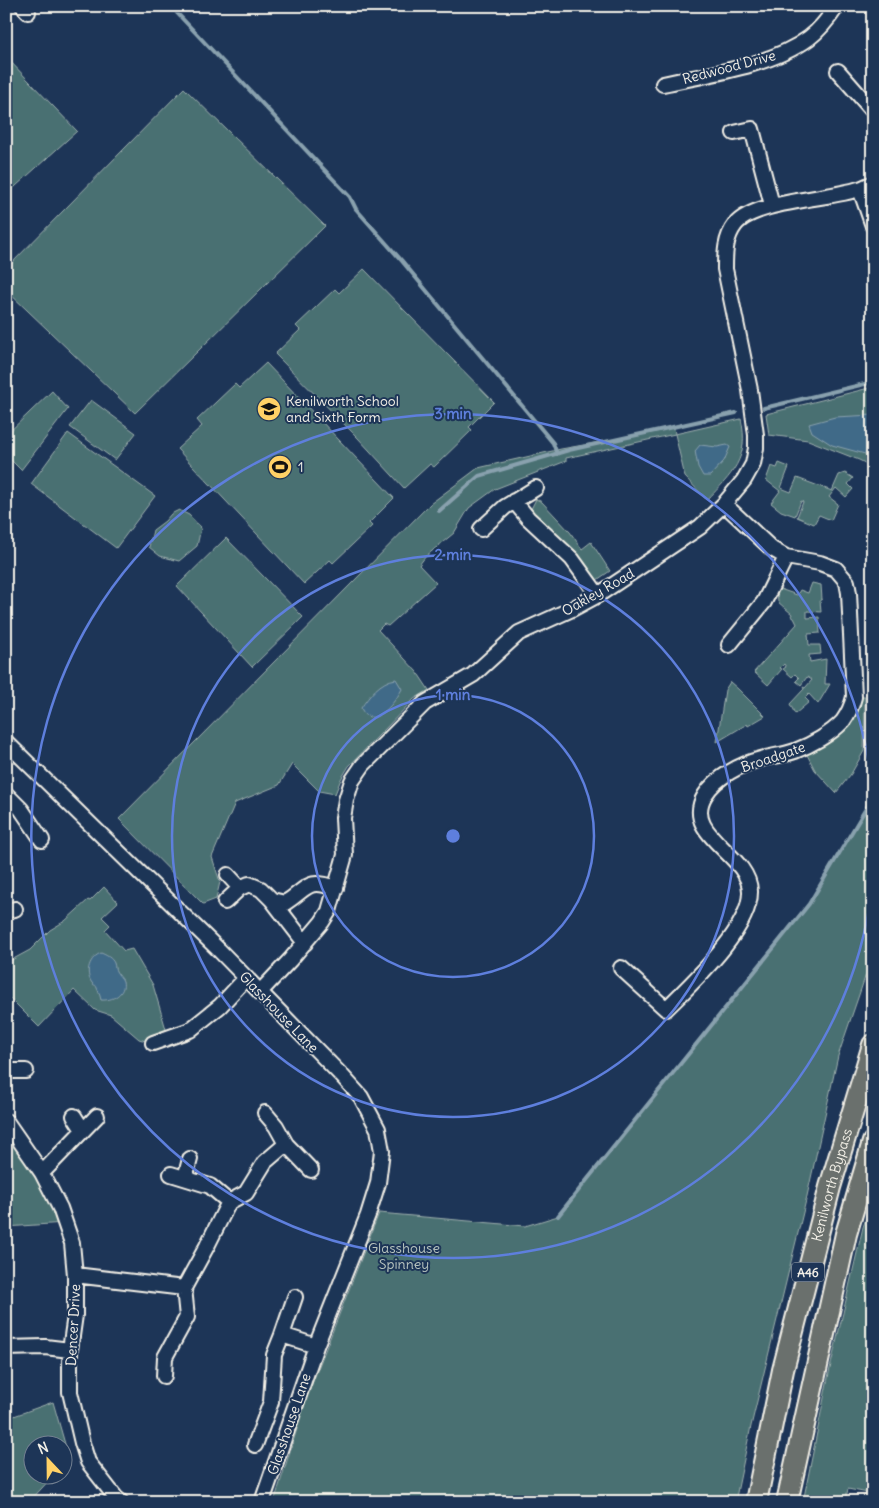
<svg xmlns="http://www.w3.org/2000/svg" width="879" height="1508" viewBox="0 0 879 1508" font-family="Delius,sans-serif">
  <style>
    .green { fill: #496f72; stroke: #9eb0ad }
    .water { fill: #416b88; stroke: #89a1ae }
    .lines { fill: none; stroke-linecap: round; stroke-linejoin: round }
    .stream { stroke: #89a1ae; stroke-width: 4 }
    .minor-casing { stroke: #f4f1e8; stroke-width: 18 }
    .highway-casing { stroke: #f4f1e8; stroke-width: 24 }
    .minor { stroke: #1d3557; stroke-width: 14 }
    .highway { stroke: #6b706d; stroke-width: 20 }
    .ring { fill: none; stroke: #5e7fdd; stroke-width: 2.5 }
    .labels { text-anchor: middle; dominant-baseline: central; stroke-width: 4; stroke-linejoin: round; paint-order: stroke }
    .shield { fill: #1d3557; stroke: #b4b9bc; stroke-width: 1 }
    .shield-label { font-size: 12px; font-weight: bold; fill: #f4f1e8 }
    .street-label { font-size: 14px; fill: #f4f1e8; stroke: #1d3557 }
    .poi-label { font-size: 14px; fill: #f4f1e8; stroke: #1d3557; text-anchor: start }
    .park-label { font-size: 14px; fill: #b8c4bf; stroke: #1d3557 }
    .centre { fill: #5e7fdd; stroke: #1d3557; stroke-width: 2.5 }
    .ring-label { font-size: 15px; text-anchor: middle; font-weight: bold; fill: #5e7fdd; stroke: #1d3557; stroke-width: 4; stroke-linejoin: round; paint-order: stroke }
  </style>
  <rect width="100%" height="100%" fill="#1d3557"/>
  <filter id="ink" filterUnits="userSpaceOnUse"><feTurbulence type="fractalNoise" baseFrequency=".02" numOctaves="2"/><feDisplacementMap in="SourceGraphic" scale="10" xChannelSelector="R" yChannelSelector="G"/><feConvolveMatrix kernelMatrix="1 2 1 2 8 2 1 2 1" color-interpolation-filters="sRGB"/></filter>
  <g filter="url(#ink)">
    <path class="green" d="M6 57 77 131 6 195Z
      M184 88 325 226 135 413 6 290V269Z
      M364 269 494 402 469 427 472 430 434 467 430 464 404 488 358 438 275 354 300 330 296 326 335 289 339 293Z
      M266 363 394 498 369 523 372 526 333 563 330 560 304 584 177 449 202 426 197 420 235 384 239 388Z
      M873 387V467L859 460 808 440 769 435 766 414Z
      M52 391 68 409 21 470 6 455V435Z
      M91 400 136 433 115 460 70 427Z
      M741 419C750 458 732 474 707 500L685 477 675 434 566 458V461L495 489 469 508 454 533 426 556 419 565 436 583 388 626 384 624 378 630 417 672 429 690 414 699 349 766 341 779 335 794 319 791 292 764 279 785 235 803 212 857 220 882 216 899 203 904 119 819 430 504 478 468 561 449 623 438 674 427 675 434Z
      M68 433 155 496 116 548 31 484Z
      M779 463 789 467 781 488 791 492 797 478 832 491 839 475 845 473 853 478 848 484 853 489 846 497 836 488 829 497 838 504 831 520 819 515 814 524 797 517 803 502 801 501 795 516 781 511 771 503 780 491 766 480 771 466 777 468Z
      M536 499 542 502 570 532 582 549 591 542 610 571 594 582 577 556 566 544 532 515 531 509Z
      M179 510 189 515 201 528 197 546 179 561 160 556 149 547 153 530 165 521 171 514Z
      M226 538 303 617 252 667 177 586Z
      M812 583 821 585 822 599 820 600 821 612 807 611V618L819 617 820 633 808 634 809 645H820L821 654 809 655 810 662 826 659 825 684H830L818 704 809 694 805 698 809 702 795 714 790 704 804 689 803 687 805 688 812 680 807 677 801 685 796 681 799 678 795 674 792 677 783 669 786 667 784 664 780 668 782 669 768 685 754 672 797 624 794 618 791 616 792 614 778 602 777 588 797 595 800 590 808 593Z
      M730 682 738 689 765 716 748 726 747 724 717 742 725 690Z
      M854 697H865L864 751 851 774 836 793 815 770 803 747 821 737Z
      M873 764V954L838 1056 807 1196 751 1426 735 1502H274L308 1394 379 1213 525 1226 558 1216 809 904 868 806Z
      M104 887 118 902 102 917 110 925 105 930 124 951 132 949 153 985 168 1036 153 1043 139 1039 111 1015 95 1010 74 990 39 1027 10 998 6 1001V963L30 950 50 930 65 921 88 900 90 901Z
      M6 1121 65 1223 6 1227Z
      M873 1199V1494L848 1489 845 1502H803L829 1373 863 1227Z
      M53 1402 69 1458 63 1465 62 1446H32V1476H53L29 1502H6V1423L14 1416Z"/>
    <path class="water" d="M873 415V447L865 454 832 445 812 432 809 424 835 417Z
      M700 445 717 447 727 445 730 447 724 461 710 476H703L698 467 695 451Z
      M396 679 402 689C396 701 372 733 361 708 369 696 380 681 396 679Z
      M101 953C106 955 112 958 114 963 115 966 115 969 116 971 118 975 122 978 123 981 126 994 112 1001 101 1000 100 996 99 992 97 988 95 983 95 987 92 983 84 972 90 957 101 953Z"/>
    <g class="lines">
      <path class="stream" d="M166 7 175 10 177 13 350 197 356 209 402 261 553 443 557 454
        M764 408 873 382
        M439 511 479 476 569 450 736 413
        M558 1216 809 904 868 805 873 764"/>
      <g class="minor-casing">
        <path id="minor" d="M23 6 28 12
          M838 71 873 111
          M663 84C709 74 771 66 809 38 821 29 829 18 837 6
          M734 133 752 129 772 205
          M860 189 873 226
          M514 501 528 518 572 559 598 595
          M481 529 505 507 536 488
          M729 645 764 602 786 557
          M6 742 219 950 343 1077 361 1097 378 1129 382 1151 378 1183 368 1215 316 1346 262 1502
          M6 794 21 809 42 840
          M228 875 240 888 249 884 261 889 272 900 285 903C309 888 305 878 336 888
          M272 900 305 943
          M225 902 240 888
          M6 911 15 909
          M621 968 666 1009C692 983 751 929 750 891 749 853 681 835 705 795 716 777 741 764 761 759 772 756 784 755 795 751 811 745 831 734 843 721 848 714 852 705 854 697L849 593 847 582 836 569 820 563 786 557 772 549 724 504
          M260 992 290 960 322 922 329 911 345 855 343 818 346 800 352 781 363 765 425 703 473 675 519 633 572 609 598 595 700 527 724 504 744 480 753 464 756 448V435L750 390 725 269C725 254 725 238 735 225 753 201 829 199 859 189 864 188 868 185 873 183
          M153 1043 190 1030 220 1006 246 978
          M6 1071H26
          M265 1113 276 1126 286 1144
          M74 1116 83 1130
          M6 1121 42 1173 60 1208 72 1243 75 1275V1315L70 1350V1392L82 1443 88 1462 116 1498 121 1502
          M42 1173 97 1116
          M171 1174 210 1186 229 1202
          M185 1178 190 1159
          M75 1275 184 1288 207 1246 229 1202 246 1193 265 1162 286 1144 311 1170
          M282 1335 295 1297
          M6 1348 45 1347 70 1350
          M164 1376 165 1357 187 1317 184 1288
          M255 1445 271 1402 274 1355 282 1335 316 1346"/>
      </g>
      <g class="highway-casing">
        <g id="highway">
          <path id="s1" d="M756 1502 783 1370 830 1187 873 1045"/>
          <path d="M787 1502 846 1234 873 1142"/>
        </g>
      </g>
      <use href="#minor" class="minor"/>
      <use href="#highway" class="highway"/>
    </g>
  </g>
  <g class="ring">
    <circle cx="453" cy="836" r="141"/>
    <circle cx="453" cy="836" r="281"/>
    <path d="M873 880A422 422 0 1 1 873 792"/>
  </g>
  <defs>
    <g id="school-disc" transform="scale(1.25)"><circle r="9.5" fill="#ffd166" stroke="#1d3557"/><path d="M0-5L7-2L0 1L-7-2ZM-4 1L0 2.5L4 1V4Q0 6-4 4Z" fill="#111"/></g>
    <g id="stadium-disc" transform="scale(1.25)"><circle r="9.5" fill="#ffd166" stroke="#1d3557"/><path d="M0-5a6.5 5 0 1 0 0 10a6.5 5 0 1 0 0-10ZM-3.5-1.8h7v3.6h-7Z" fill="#111"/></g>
  </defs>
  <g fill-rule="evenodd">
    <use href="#school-disc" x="269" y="409"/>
    <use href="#stadium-disc" x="280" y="467"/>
  </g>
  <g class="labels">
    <rect class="shield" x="792" y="1262.5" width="32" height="19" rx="4"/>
    <g class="shield-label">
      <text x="808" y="1272">A46</text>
    </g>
    <g class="street-label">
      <text transform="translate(729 67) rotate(-15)">Redwood Drive</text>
      <text transform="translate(598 592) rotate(-30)">Oakley Road</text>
      <text transform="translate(773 757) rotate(-19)">Broadgate</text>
      <text transform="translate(279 1012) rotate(46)">Glasshouse Lane</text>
      <text stroke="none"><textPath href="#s1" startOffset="326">Kenilworth Bypass</textPath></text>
      <text transform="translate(73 1325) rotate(-87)">Dencer Drive</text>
      <text transform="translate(289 1424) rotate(-71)">Glasshouse Lane</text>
    </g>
    <g class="poi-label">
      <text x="286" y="401">Kenilworth School<tspan x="286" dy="16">and Sixth Form</tspan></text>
      <text x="298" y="467">1</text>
    </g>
    <g class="park-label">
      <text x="404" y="1248">Glasshouse<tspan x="404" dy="16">Spinney</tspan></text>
    </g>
  </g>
  <circle cx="453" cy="836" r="8" class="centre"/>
  <g class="ring-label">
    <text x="453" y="419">3 min</text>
    <text x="453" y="560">2 min</text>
    <text x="453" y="700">1 min</text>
  </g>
  <rect width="879" height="1508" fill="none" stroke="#1d3557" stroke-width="25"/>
  <rect x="12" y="12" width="854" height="1483" fill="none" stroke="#f4f1e8" stroke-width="2" filter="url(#ink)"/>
  <g transform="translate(48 1460) rotate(338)"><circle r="24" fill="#1d3557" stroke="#738091"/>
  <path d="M0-4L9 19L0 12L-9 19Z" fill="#ffd166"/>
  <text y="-8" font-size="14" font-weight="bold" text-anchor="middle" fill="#f4f1e8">N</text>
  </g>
</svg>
